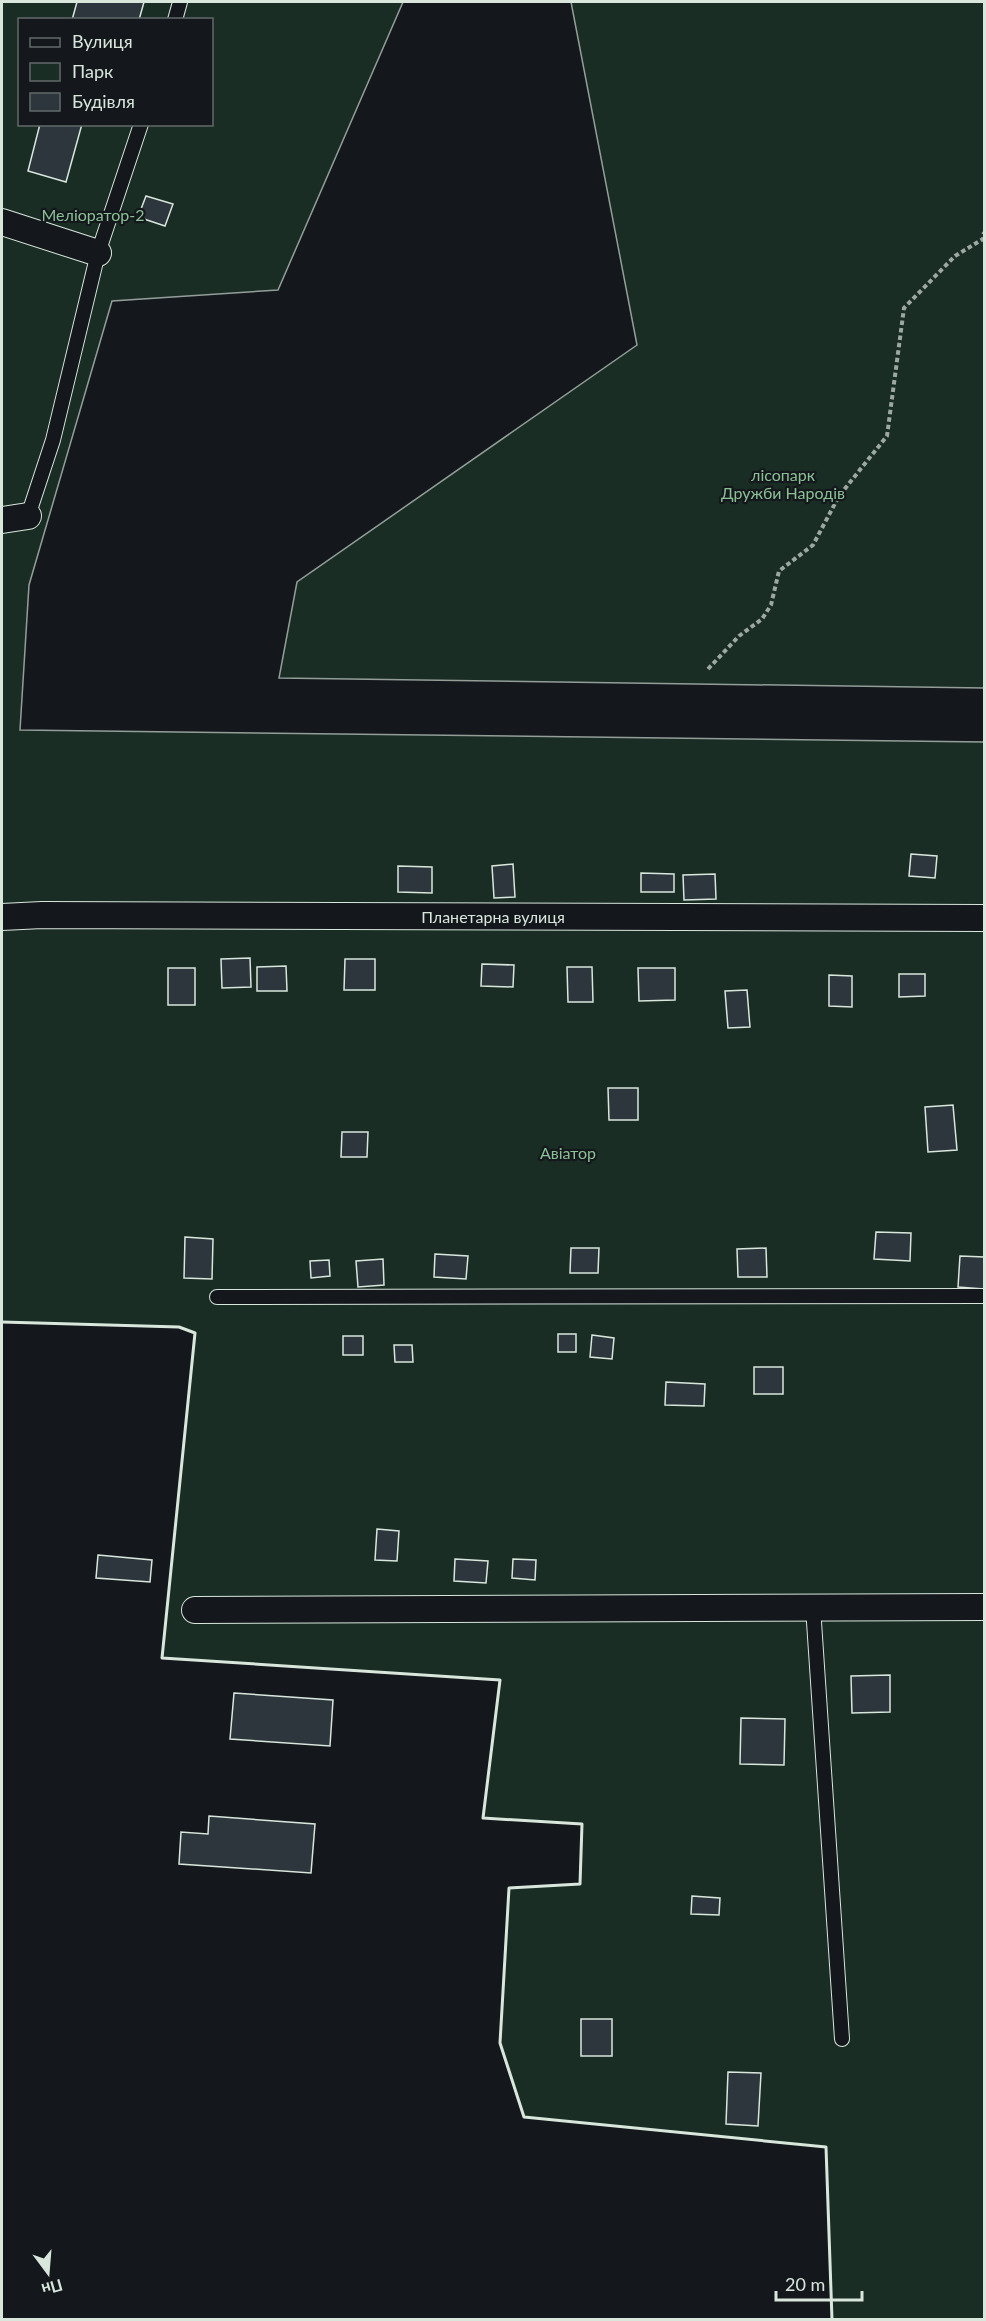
<svg xmlns="http://www.w3.org/2000/svg" width="986" height="2321" viewBox="0 0 986 2321" font-family="Lato,sans-serif">
  <style>
    .green { fill: #1a2d24; stroke: #939e99; stroke-width: 1.5; fill-rule: evenodd }
    .building { fill: #2c363c; stroke: #d8e6dc; stroke-width: 1.5 }
    .lines { fill: none; stroke-linecap: round; stroke-linejoin: round }
    .lane-casing { stroke: #d8e6dc; stroke-width: 16 }
    .street-casing { stroke: #d8e6dc; stroke-width: 28 }
    .path { stroke: #9da8a2; stroke-width: 4; stroke-dasharray: 4.5 3; stroke-linecap: butt }
    .lane { stroke: #14181c; stroke-width: 14 }
    .street { stroke: #14181c; stroke-width: 26 }
    .wall { stroke: #d8e6dc; stroke-width: 3 }
    .labels { text-anchor: middle; dominant-baseline: central; stroke-width: 4.5; stroke-linejoin: round; paint-order: stroke }
    .park-label { font-size: 16px; fill: #8ac095; stroke: #14181c }
    .street-label { font-size: 16px; fill: #d8e6dc; stroke: #14181c }
  </style>
  <rect width="100%" height="100%" fill="#14181c"/>
  <path class="green" d="M2 2H403L278 290 112 301 29 585 20 730 984 742V2319H832L826 2147 524 2117 500 2043 509 1888 580 1884 582 1824 483 1818 500 1680 162 1658 195 1333 179 1327 2 1322ZM20 20H212V124H20Z
    M571 2H984V688L279 678 297 582 637 345Z"/>
  <path class="building" d="M77 2H144L139 20H72Z
    M40 124H82L66 182 28 171Z
    M146 196 173 204 165 226 138 217Z
    M911 854 937 856 935 878 909 876Z
    M513 864 515 897 494 898 492 866Z
    M398 866 432 867V893L398 892Z
    M641 873 674 874V892H641Z
    M715 874 716 899 684 900 683 875Z
    M250 958 251 987 222 988 221 959Z
    M345 959H375V990H344Z
    M482 964 514 965 513 987 481 986Z
    M286 966 287 991H257V967Z
    M567 967H592L593 1002H568Z
    M168 968H195V1005H168Z
    M638 968H675V1000L639 1001Z
    M899 974H925V996L899 997Z
    M829 975 852 976V1007L829 1006Z
    M747 990 750 1027 728 1028 725 991Z
    M608 1088H638V1120H609Z
    M953 1105 957 1150 928 1152 925 1107Z
    M342 1132H368L367 1157H341Z
    M876 1232 911 1233 910 1261 874 1259Z
    M185 1237 213 1239 212 1279 184 1278Z
    M571 1248H599L598 1273H570Z
    M766 1248 767 1277H738L737 1249Z
    M435 1254 468 1256 466 1279 434 1277Z
    M960 1256 984 1257V1289L958 1287Z
    M383 1259 384 1285 358 1287 356 1261Z
    M329 1260 330 1276 311 1278 310 1261Z
    M558 1334H576V1352H558Z
    M592 1335 614 1338 612 1359 590 1357Z
    M343 1336H363V1355H343Z
    M394 1345H412L413 1362H395Z
    M754 1367H783V1394H754Z
    M666 1382 705 1384 704 1406 665 1405Z
    M377 1529 399 1531 397 1561 375 1560Z
    M98 1555 152 1560 150 1582 96 1578Z
    M455 1559 488 1561 486 1583 454 1581Z
    M513 1559 536 1560 535 1580 512 1578Z
    M890 1675V1712L852 1713 851 1676Z
    M234 1693 333 1700 330 1746 230 1739Z
    M741 1718 785 1719 784 1765 740 1764Z
    M209 1816 315 1824 311 1873 179 1864 181 1832 208 1834Z
    M692 1896 720 1898 719 1915 691 1914Z
    M581 2019H612V2056H581Z
    M728 2072 761 2073 758 2126 726 2124Z"/>
  <g class="lines">
    <g class="lane-casing">
      <path id="lane" d="M175 20 180 2
        M28 516 53 440 98 253 141 124
        M217 1297 984 1296
        M813 1607 842 2039"/>
    </g>
    <g class="street-casing">
      <path id="street" d="M2 222 98 253
        M2 520 28 516
        M2 917 42 915 984 918
        M195 1610 984 1607"/>
    </g>
    <path class="path" d="M708 669 739 636 762 619 771 605 779 571 813 545 839 496 887 436 904 308 955 256 983 239 984 232"/>
    <use href="#lane" class="lane"/>
    <use href="#street" class="street"/>
    <path class="wall" d="M2 1322 179 1327 195 1333 162 1658 500 1680 483 1818 582 1824 580 1884 509 1888 500 2043 524 2117 826 2147 832 2320"/>
  </g>
  <g class="labels">
    <g class="park-label">
      <text x="93" y="214">Меліоратор-2</text>
      <text x="783" y="474">лісопарк<tspan x="783" dy="18">Дружби Народів</tspan></text>
      <text x="568" y="1152">Авіатор</text>
    </g>
    <g class="street-label">
      <text x="493" y="916">Планетарна вулиця</text>
    </g>
  </g>
  <rect width="986" height="2321" fill="none" stroke="#d8e6dc" stroke-width="6"/>
  <rect x="18" y="18" width="195" height="108" fill="#14181c" stroke="#626a69" stroke-width="1.5"/>
  <rect x="30" y="38" width="30" height="9" fill="#14181c" stroke="#626a69" stroke-width="1.5"/>
  <text x="72" y="48" font-size="18" fill="#d8e6dc">Вулиця</text>
  <rect x="30" y="63" width="30" height="18" fill="#1a2d24" stroke="#626a69" stroke-width="1.5"/>
  <text x="72" y="78" font-size="18" fill="#d8e6dc">Парк</text>
  <rect x="30" y="93" width="30" height="18" fill="#2c363c" stroke="#626a69" stroke-width="1.5"/>
  <text x="72" y="108" font-size="18" fill="#d8e6dc">Будівля</text>
  <g transform="translate(48 2273) rotate(164)" stroke="#14181c" stroke-width="4.5" paint-order="stroke">
  <path d="M0-4.5L10 22L0 15L-10 22Z" fill="#d8e6dc"/>
  <text y="-9" font-size="16" font-weight="bold" text-anchor="middle" fill="#d8e6dc">Пн</text>
  </g>
  <path d="M776 2291v9h86v-9" fill="none" stroke="#d8e6dc" stroke-width="3"/>
  <text x="785" y="2291" font-size="18" fill="#d8e6dc" stroke="#14181c" stroke-width="4.5" paint-order="stroke">20 m</text>
</svg>
